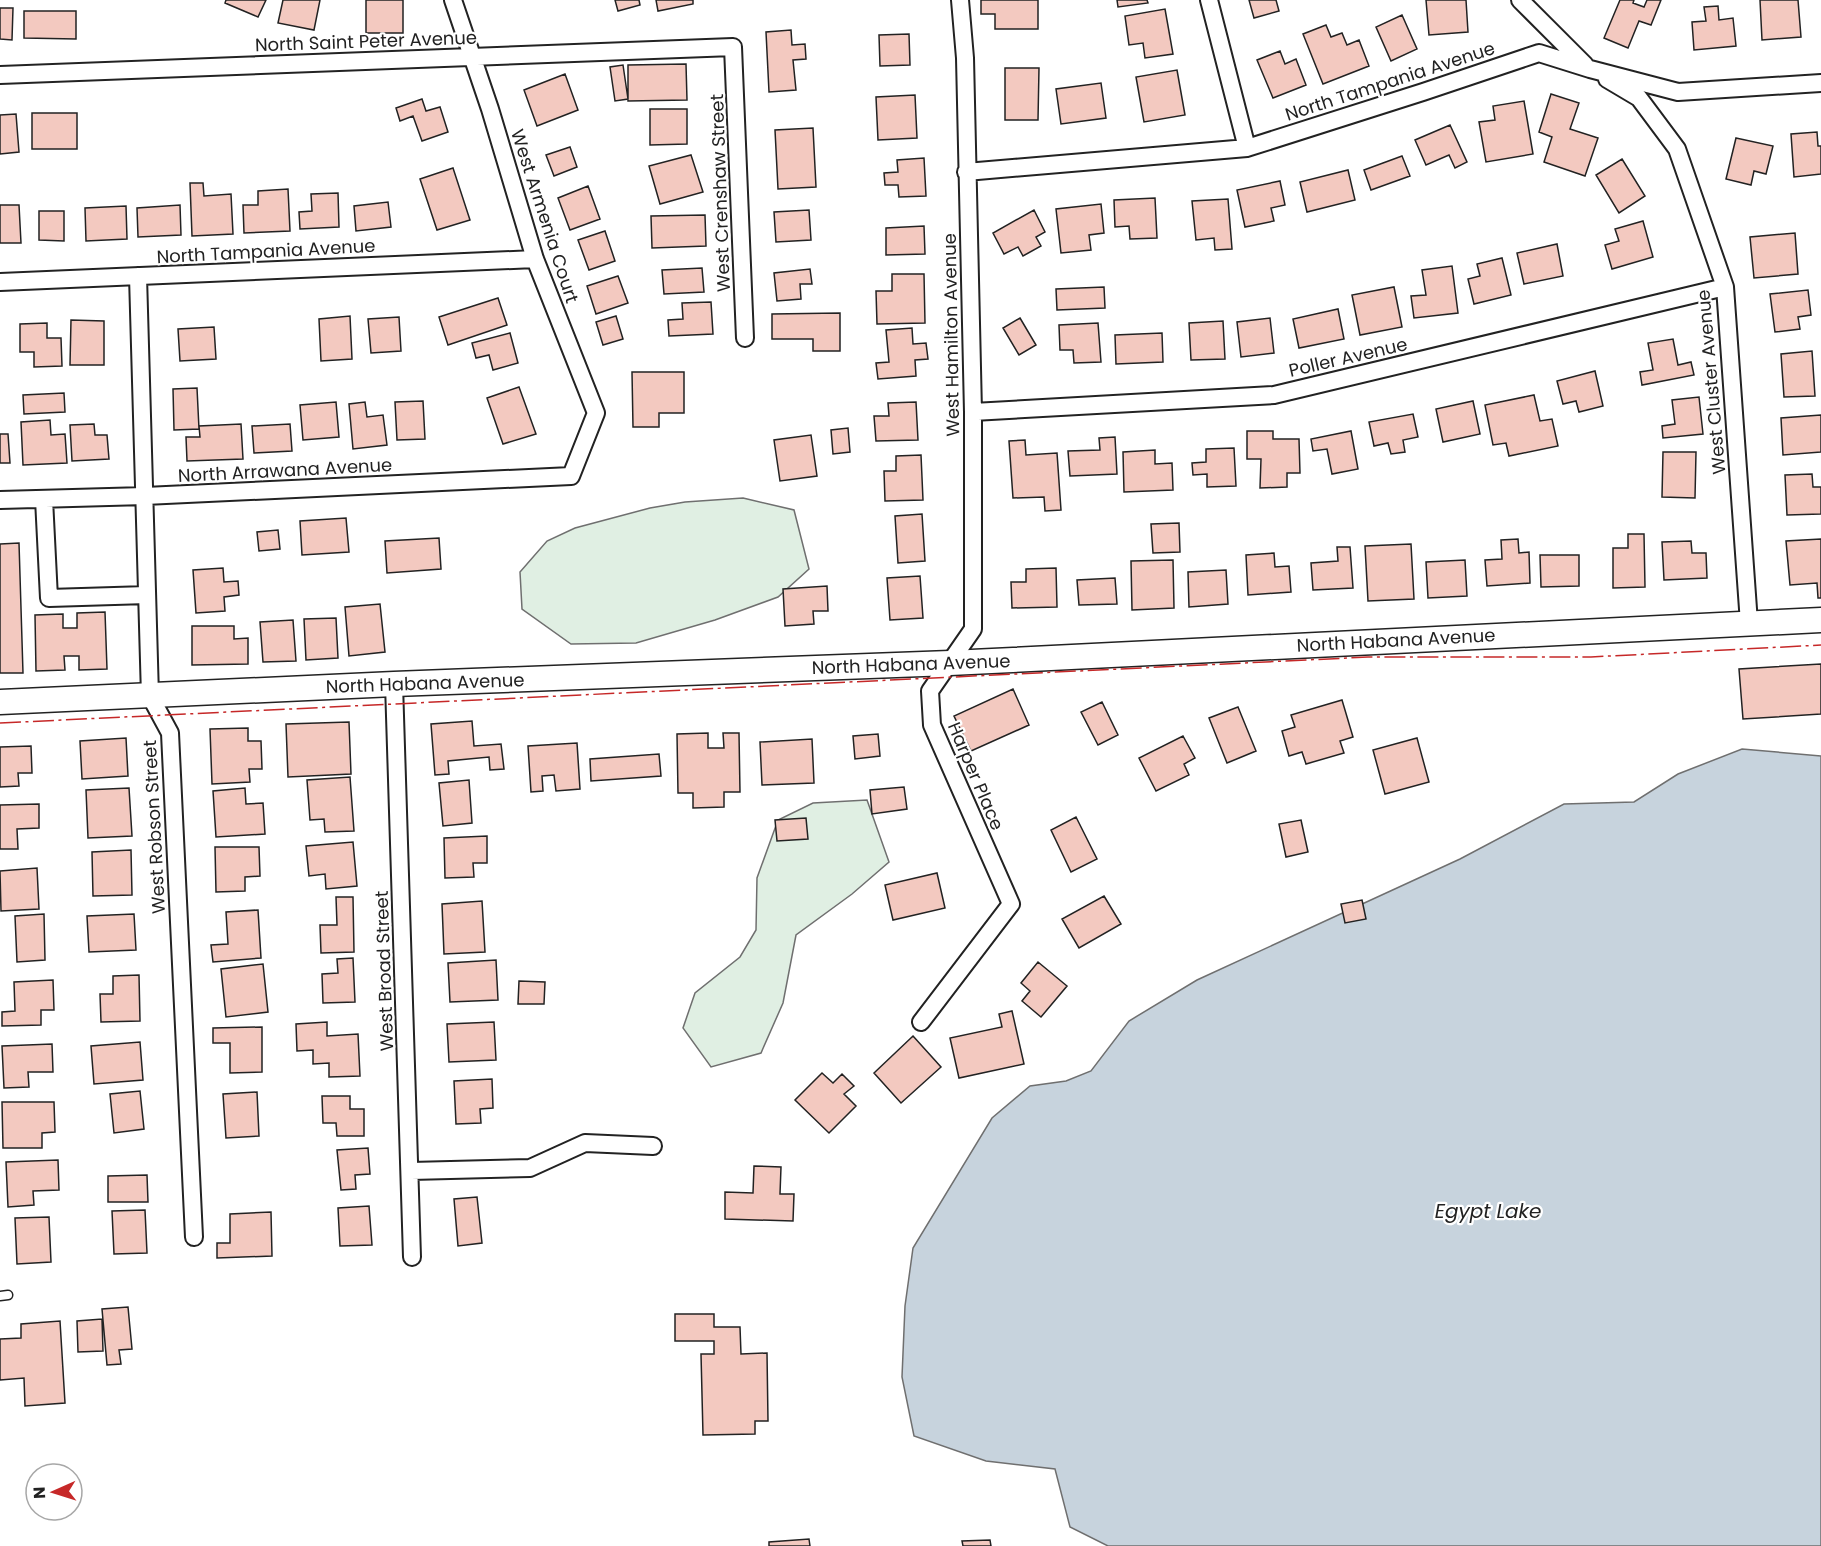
<svg xmlns="http://www.w3.org/2000/svg" width="1821" height="1546" viewBox="0 0 1821 1546" font-family="Poppins,sans-serif">
  <style>
    .green { fill: #e0efe3; stroke: #6f6f6f; stroke-width: 1.5 }
    .water { fill: #c7d3dd; stroke: #6f6f6f; stroke-width: 1.5 }
    .building { fill: #f3c9c0; stroke: #222; stroke-width: 1.5 }
    .lines { fill: none; stroke-linecap: round; stroke-linejoin: round }
    .lane-casing { stroke: #222; stroke-width: 11 }
    .street-casing { stroke: #222; stroke-width: 20 }
    .secondary-casing { stroke: #222; stroke-width: 27 }
    .lane { stroke: #fff; stroke-width: 8 }
    .street { stroke: #fff; stroke-width: 16 }
    .secondary { stroke: #fff; stroke-width: 24 }
    .power { stroke: #c62828; stroke-width: 1.5; stroke-dasharray: 21 4.5 3 4.5; stroke-linecap: butt }
    .labels { text-anchor: middle; dominant-baseline: central; stroke-width: 4.5; stroke-linejoin: round; paint-order: stroke }
    .street-label { font-size: 18px; fill: #222; stroke: #fff }
    .water-label { font-size: 20px; font-style: italic; fill: #222; stroke: #fff }
  </style>
  <rect width="100%" height="100%" fill="#fff"/>
  <path class="green" d="M743 498 794 510 809 569 778 597 715 620 636 643 571 644 522 609 520 572 547 541 575 528 650 508 685 502Z
    M867 800 889 862 852 894 796 935 783 1003 761 1053 711 1067 683 1028 695 993 740 957 756 930 757 878 778 820 813 803Z"/>
  <path class="water" d="M1742 749 1821 756V1546H1108L1070 1527 1055 1469 986 1461 914 1436 902 1377 905 1306 913 1248 992 1118 1030 1086 1066 1081 1091 1071 1129 1021 1197 980 1460 859 1564 804 1634 802 1678 774Z"/>
  <path class="building" d="M226 0H266L258 17 225 3Z
    M283 0H320L314 30 278 23Z
    M366 0H403V33H366Z
    M615 0H639L640 5 618 11Z
    M656 0H693V4L658 11Z
    M981 0H1038V29H995V14H981Z
    M1117 0H1147L1148 3 1118 7Z
    M1249 0H1276L1279 11 1254 18Z
    M1426 0H1466L1468 32 1429 35Z
    M1620 0H1634L1633 3 1644 7 1647 0H1661L1651 25 1639 21 1628 48 1604 38Z
    M1760 0H1798L1801 37 1762 40Z
    M1718 6 1719 20 1733 18 1736 46 1694 50 1692 22 1706 21 1704 7Z
    M0 8H13L12 40 0 39Z
    M1165 9 1173 54 1145 58 1143 43 1129 45 1125 16Z
    M24 11H76V39L24 38Z
    M1402 15 1417 49 1391 61 1376 27Z
    M1326 25 1331 37 1342 33 1347 45 1359 40 1369 66 1323 84 1303 34Z
    M791 30 792 45 805 44 806 59 793 60 796 90 769 92 766 32Z
    M909 34 910 65 880 66 879 35Z
    M1280 51 1285 64 1296 59 1306 85 1273 98 1257 60Z
    M686 64 687 100 628 101V65Z
    M623 65 628 99 615 101 610 67Z
    M1005 68H1039L1038 120H1005Z
    M1177 70 1185 115 1144 122 1136 77Z
    M565 74 578 110 537 126 524 90Z
    M1101 83 1106 118 1061 124 1056 89Z
    M1551 94 1579 103 1570 129 1598 138 1585 176 1544 162 1552 137 1539 132Z
    M915 95 917 138 878 140 876 97Z
    M422 99 426 111 440 107 448 132 422 141 413 116 400 121 396 108Z
    M1524 101 1533 154 1486 162 1479 122 1495 120 1493 106Z
    M650 109H687V144L650 145Z
    M32 113H77V149H32Z
    M16 114 19 152 0 154V115Z
    M1450 125 1467 162 1455 168 1449 155 1426 165 1415 140Z
    M813 128 816 187 778 189 775 130Z
    M1817 132 1818 146H1821V174L1794 177 1791 134Z
    M1736 138 1773 146 1766 174 1754 171 1751 185 1726 179Z
    M570 147 577 167 554 176 546 155Z
    M691 155 703 192 660 204 649 166Z
    M1402 156 1410 176 1371 190 1364 170Z
    M924 158 926 196 899 197 898 185H885L884 173 898 172 897 160Z
    M1622 159 1645 196 1619 213 1596 175Z
    M453 168 470 220 437 230 420 179Z
    M1348 170 1355 200 1307 212 1300 182Z
    M1280 181 1285 205 1271 208 1274 221 1245 227 1237 190Z
    M190 183H203L204 196 231 194 233 234 192 236Z
    M588 186 600 219 570 230 558 198Z
    M288 189 290 231 244 233 243 205H258V191Z
    M338 193 339 227 300 229 299 212 312 211 311 194Z
    M1155 198 1157 238 1130 239 1129 226 1115 227 1114 200Z
    M1228 199 1232 249 1215 250 1214 238 1196 240 1192 201Z
    M388 202 391 227 356 231 354 206Z
    M1101 204 1104 233 1089 235 1091 250 1061 253 1056 209Z
    M0 205H19L21 243H0Z
    M180 205 181 235 138 237 137 208Z
    M126 206 127 239 86 241 85 208Z
    M809 210 811 240 776 242 774 212Z
    M1034 210 1045 232 1036 237 1041 246 1023 256 1018 247 1004 254 993 233Z
    M39 211H64V241L39 240Z
    M705 215 706 246 652 248 651 216Z
    M1643 221 1653 257 1612 269 1605 245 1619 241 1615 229Z
    M924 226 925 254 886 255V228Z
    M605 231 615 261 589 270 578 240Z
    M1795 233 1798 274 1754 278 1750 237Z
    M1557 244 1563 276 1524 284 1517 253Z
    M1502 258 1511 295 1474 304 1468 279 1480 276 1477 264Z
    M1452 266 1458 313 1414 318 1411 296 1426 295 1422 270Z
    M702 268 704 292 664 294 662 270Z
    M810 269 812 284H800L801 299 777 301 774 273Z
    M892 274H924L925 323 877 324 876 291H892Z
    M618 276 628 303 596 314 587 286Z
    M1104 287 1105 308 1057 310 1056 289Z
    M1394 287 1402 327 1360 335 1352 295Z
    M1808 290 1811 315 1798 317 1800 329 1775 332 1770 294Z
    M498 298 507 325 448 345 439 317Z
    M711 302 713 334 669 336 668 320 683 319 682 303Z
    M1338 309 1344 339 1299 348 1293 319Z
    M840 313V351H813V339H772V314Z
    M350 316 352 359 321 361 319 319Z
    M616 316 623 339 603 345 596 322Z
    M399 317 401 351 371 353 368 319Z
    M1020 318 1036 345 1019 355 1003 328Z
    M1270 318 1274 353 1241 357 1237 322Z
    M71 320 104 321V365H70Z
    M1223 321 1225 359 1191 360 1189 323Z
    M47 323V338H61L62 366 34 367V352H20V324Z
    M1098 323 1101 362 1074 363 1073 350H1060L1059 325Z
    M214 327 216 359 180 361 178 329Z
    M912 328 913 344 926 343 928 359 915 360 916 376 878 379 876 363 889 362 886 330Z
    M510 333 518 363 493 370 489 355 476 358 472 343Z
    M1162 333 1163 362 1116 364 1115 335Z
    M1673 339 1678 365 1691 362 1694 375 1642 385 1640 372 1653 370 1648 343Z
    M1812 351 1815 396 1784 397 1781 354Z
    M1595 371 1603 406 1579 412 1576 401 1563 404 1557 381Z
    M632 372H684V413H659V427H633Z
    M519 387 536 434 503 444 487 398Z
    M197 388 199 429 174 430 173 389Z
    M64 393 65 412 24 414 23 395Z
    M1534 395 1540 421 1552 419 1558 446 1509 456 1506 443 1493 445 1485 405Z
    M1699 397 1703 434 1663 438 1662 426 1675 424 1672 400Z
    M423 401 425 439 397 440 395 402Z
    M1473 401 1480 434 1443 442 1436 409Z
    M336 402 339 437 303 440 300 405Z
    M365 402 367 417 383 415 387 445 353 449 349 404Z
    M916 402 918 440 876 441 874 416H889L888 403Z
    M1413 414 1418 437 1403 440 1405 452 1391 454 1388 443 1374 446 1369 422Z
    M1821 415V452L1783 455 1781 418Z
    M50 420 51 435 65 434 67 463 23 465 21 422Z
    M94 424 95 435H107L109 459 72 461 70 425Z
    M241 424 243 459 187 461 186 437H200L199 426Z
    M290 424 292 451 254 453 252 426Z
    M848 428 850 452 833 454 831 430Z
    M1247 431H1273V439H1299L1300 473H1287V487L1260 488 1261 459H1247Z
    M1351 431 1358 469 1332 474 1327 449 1313 451 1311 439Z
    M0 434H8L10 463H0Z
    M811 435 817 476 780 481 774 440Z
    M1115 437 1117 474 1070 476 1068 451 1100 450 1099 438Z
    M1025 440 1026 455 1057 453 1061 510 1045 511 1044 497 1013 498 1009 441Z
    M1234 448 1236 486 1207 487V474L1193 475 1192 463 1206 462V449Z
    M1155 450V464L1172 463 1173 490 1124 492 1123 452Z
    M1663 452H1696L1695 498 1662 497Z
    M921 455 923 500 885 501 884 471H896V456Z
    M1812 474 1813 487H1821V514L1787 515 1785 475Z
    M922 514 925 561 898 563 895 516Z
    M346 518 349 552 302 555 300 521Z
    M1179 523 1180 552 1153 553 1151 524Z
    M278 530 280 549 259 551 257 532Z
    M1628 534H1644L1645 587 1613 588V548H1628Z
    M439 538 441 569 387 573 385 541Z
    M1518 539 1519 553 1529 552 1530 583 1487 586 1485 560 1502 559 1501 540Z
    M1821 539V598H1818L1817 583 1790 585 1786 541Z
    M1691 541 1692 553H1706L1707 578 1664 580 1662 542Z
    M19 543 23 673H0V544Z
    M1411 544 1414 599 1368 601 1365 546Z
    M1337 547H1350L1353 588 1313 590 1311 563 1338 561Z
    M1274 553 1275 567 1289 566 1291 592 1248 595 1246 555Z
    M1540 555H1579V586L1541 587Z
    M1173 560 1174 608 1132 610 1131 561Z
    M1465 560 1467 596 1428 598 1426 562Z
    M223 568 224 582 238 581 239 595 224 597 225 611 196 613 193 570Z
    M1056 568 1057 607 1012 608 1011 582H1026V569Z
    M1226 570 1228 604 1189 607 1188 572Z
    M920 576 923 618 890 620 887 578Z
    M1115 578 1117 604 1079 605 1077 580Z
    M827 586 828 611H813L814 624 785 626 783 589Z
    M380 604 385 652 349 656 345 607Z
    M105 612 107 669 79 670V656H64L65 670 36 671 35 615 63 614V628H77V613Z
    M336 618 338 658 306 660 304 619Z
    M293 620 296 661 263 662 260 622Z
    M192 626H234V639L248 638V664L192 665Z
    M1821 664V714L1743 719 1739 669Z
    M1013 689 1029 725 971 751 954 716Z
    M1342 700 1353 737 1340 741 1344 753 1306 764 1302 752 1289 756 1282 731 1295 727 1291 715Z
    M1102 702 1118 735 1098 745 1081 712Z
    M1238 707 1256 751 1227 763 1209 718Z
    M472 721 474 746 501 744 504 769 490 770 489 757 448 761 449 774 435 775 431 724Z
    M349 722 351 774 288 777 286 724Z
    M248 728V741H261L262 769H249L250 782 212 784 210 729Z
    M708 733V748H724L723 733H739L740 792H724V807L693 808V793H678L677 734Z
    M878 734 880 756 855 759 853 736Z
    M1183 736 1195 758 1184 764 1189 775 1156 791 1139 758Z
    M126 738 128 776 82 779 80 741Z
    M1417 738 1429 782 1385 794 1373 750Z
    M812 739 814 783 762 785 760 742Z
    M577 743 580 789 556 791 554 775 542 776 543 791 531 792 528 746Z
    M31 746 32 773H18L19 786 0 787V747Z
    M659 754 661 776 591 781 590 759Z
    M350 777 354 831 325 832 324 819 310 820 307 780Z
    M469 780 472 823 443 826 439 783Z
    M904 787 907 809 872 814 870 790Z
    M129 788 132 836 88 838 86 790Z
    M245 788 246 804 263 803 265 834 216 837 213 791Z
    M39 804V828L17 829 18 849H0V805Z
    M1076 817 1097 859 1071 872 1051 830Z
    M806 818 808 839 777 841 775 820Z
    M1301 820 1308 852 1286 857 1279 824Z
    M487 836V863H473L474 877 445 878 444 838Z
    M353 842 357 886 326 889 325 874 309 876 306 846Z
    M215 847H259L260 876 245 877V891L216 892Z
    M131 850 132 895 93 896 92 852Z
    M37 868 39 909 1 911 0 871Z
    M937 873 945 908 893 920 885 885Z
    M1104 896 1121 924 1079 948 1062 919Z
    M336 897H353L354 952 321 953 320 925H337Z
    M1362 900 1366 919 1345 923 1341 904Z
    M482 901 485 952 444 954 442 904Z
    M258 910 261 958 213 962 211 945 228 944 226 912Z
    M44 914 45 960 17 962 15 916Z
    M134 914 136 950 89 952 87 916Z
    M353 958 355 1002 323 1003 322 974 338 973 337 959Z
    M496 960 498 1000 450 1002 448 963Z
    M1038 962 1067 986 1041 1017 1022 1001 1030 991 1021 983Z
    M263 964 268 1012 226 1017 221 969Z
    M139 975 140 1021 101 1022 100 994H113V976Z
    M53 980 54 1010H41V1025L2 1026V1012L15 1011 14 982Z
    M519 981 545 982 544 1004H518Z
    M1012 1011 1024 1064 959 1078 950 1038 1002 1027 999 1014Z
    M327 1022V1036L358 1034 360 1076 329 1077V1063L313 1064V1050L297 1051 296 1024Z
    M494 1022 496 1060 449 1062 447 1024Z
    M262 1027V1072L230 1073V1043H213V1028Z
    M913 1036 941 1067 901 1103 874 1073Z
    M140 1042 143 1080 94 1084 91 1046Z
    M52 1044 53 1072H28L29 1087 4 1088 2 1046Z
    M822 1073 833 1083 842 1074 854 1086 844 1094 856 1106 829 1133 795 1100Z
    M492 1079 493 1108 480 1109 481 1123 456 1124 454 1081Z
    M140 1091 144 1129 114 1133 110 1094Z
    M257 1092 259 1136 226 1138 223 1094Z
    M322 1096H350V1109H364V1136H337L336 1123H323Z
    M2 1102H54L55 1132 42 1133V1148H3Z
    M368 1148 370 1174 355 1175 356 1189 341 1190 337 1150Z
    M58 1160 59 1190 33 1191 34 1205 8 1207 6 1162Z
    M754 1166 781 1167 780 1194H794L793 1221 725 1219V1192L753 1193Z
    M147 1175 148 1202H108V1176Z
    M477 1197 482 1243 458 1246 454 1199Z
    M369 1206 372 1245 340 1246 338 1208Z
    M145 1210 147 1253 114 1254 112 1211Z
    M271 1212 272 1256 217 1258V1243H230V1214Z
    M49 1217 51 1262 17 1264 15 1218Z
    M128 1307 132 1349 119 1350 121 1364 107 1365 102 1309Z
    M675 1314H714V1327H740L741 1354 767 1353 768 1421H755V1434L703 1435 701 1354H714V1341H675Z
    M102 1319 103 1351 78 1352 77 1321Z
    M60 1321 65 1403 25 1406 24 1378 0 1380V1339L21 1338V1324Z
    M809 1539 810 1546H769V1542Z
    M990 1540 991 1546H963L962 1541Z"/>
  <g class="lines">
    <g class="lane-casing">
      <path id="lane" d="M0 1296 8 1295"/>
    </g>
    <g class="street-casing">
      <path id="street" d="M1209 0 1247 148
        M1520 0 1585 65
        M0 75 733 47 745 338
        M1607 79 1639 98 1677 149 1725 287 1749 623
        M966 172 1247 148 1423 92 1539 53 1590 69 1678 92 1821 83
        M138 276 150 696 170 733 194 1237
        M0 282 535 259
        M973 412 1274 395 1725 287
        M44 499 49 598 147 595
        M0 500 145 496 571 476 596 413 535 259 490 109 453 0
        M394 684 412 1257
        M921 1022 1011 904 932 725 930 691 973 629V412L965 58 960 0
        M411 1171 530 1168 585 1143 653 1146"/>
    </g>
    <g class="secondary-casing">
      <path id="secondary" d="M0 702 394 684 950 663 1821 620"/>
    </g>
    <use href="#lane" class="lane"/>
    <use href="#street" class="street"/>
    <use href="#secondary" class="secondary"/>
    <path class="power" d="M0 723 1368 657H1591L1821 645"/>
  </g>
  <g class="labels">
    <g class="street-label">
      <text transform="translate(366 41) rotate(-2)">North Saint Peter Avenue</text>
      <text transform="translate(1390 81) rotate(-18)">North Tampania Avenue</text>
      <text transform="translate(720 193) rotate(-92)">West Crenshaw Street</text>
      <text transform="translate(545 216) rotate(72)">West Armenia Court</text>
      <text transform="translate(266 251) rotate(-3)">North Tampania Avenue</text>
      <text transform="translate(951 335) rotate(-91)">West Hamilton Avenue</text>
      <text transform="translate(1348 357) rotate(-13)">Poller Avenue</text>
      <text transform="translate(1711 382) rotate(-95)">West Cluster Avenue</text>
      <text transform="translate(285 470) rotate(-3)">North Arrawana Avenue</text>
      <text transform="translate(1396 640) rotate(-3)">North Habana Avenue</text>
      <text transform="translate(911 664) rotate(-2)">North Habana Avenue</text>
      <text transform="translate(425 683) rotate(-2)">North Habana Avenue</text>
      <text transform="translate(976 776) rotate(67)">Harper Place</text>
      <text transform="translate(154 827) rotate(-93)">West Robson Street</text>
      <text transform="translate(384 971) rotate(-92)">West Broad Street</text>
    </g>
    <g class="water-label">
      <text x="1488" y="1211">Egypt Lake</text>
    </g>
  </g>
  <g transform="translate(54 1492) rotate(267)"><circle r="28" fill="#ffffff" stroke="#a7a7a7" stroke-width="1.5"/>
  <path d="M0-4.5L10 22L0 15L-10 22Z" fill="#c62828"/>
  <text y="-9" font-size="16" font-weight="bold" text-anchor="middle" fill="#222222">N</text>
  </g>
</svg>
